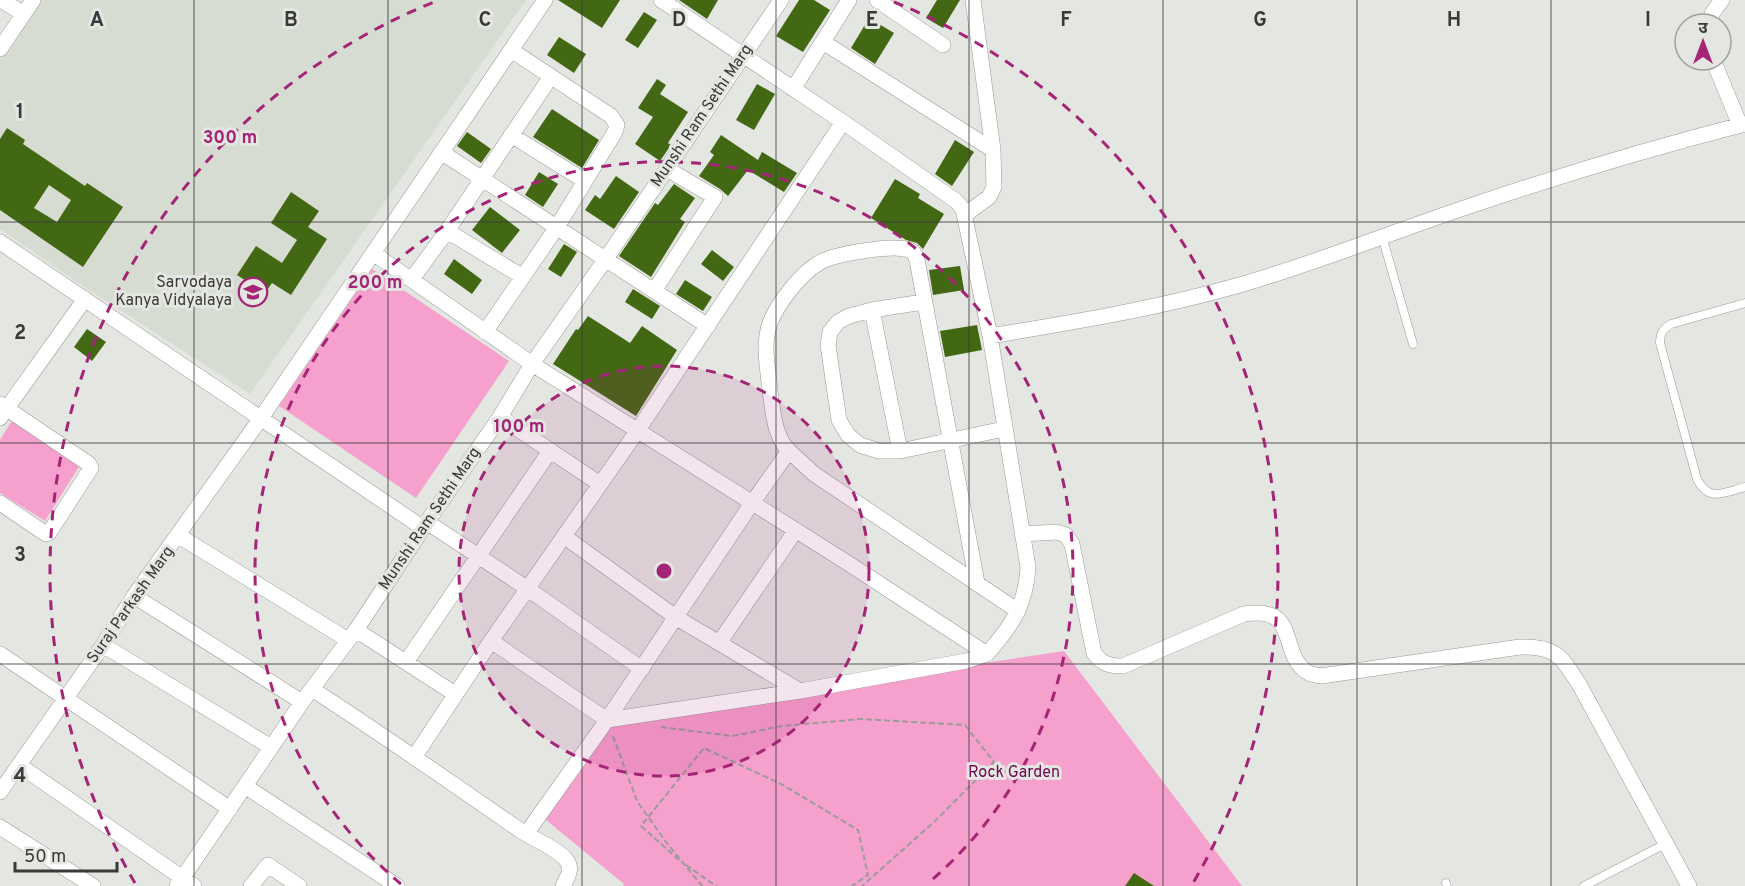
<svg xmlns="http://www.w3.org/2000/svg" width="1745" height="886" viewBox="0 0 1745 886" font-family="Overpass,'Noto Sans Devanagari',sans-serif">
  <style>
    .built { fill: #d6dcd1 }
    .green { fill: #f6a0cd }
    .building { fill: #436814; fill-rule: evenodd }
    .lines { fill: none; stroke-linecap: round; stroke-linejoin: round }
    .lane-casing { stroke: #989a97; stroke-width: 9 }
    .street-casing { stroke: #989a97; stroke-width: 16 }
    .path { stroke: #9b9c9a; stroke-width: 2; stroke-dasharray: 6 3; stroke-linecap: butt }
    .lane { stroke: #fff; stroke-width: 8 }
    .street { stroke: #fff; stroke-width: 15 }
    .grid { fill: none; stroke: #383938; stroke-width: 1.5; stroke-opacity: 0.55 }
    .ring { fill: none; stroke: #a42475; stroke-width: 3; stroke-dasharray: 10 8 }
    .labels { text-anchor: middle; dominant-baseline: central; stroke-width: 6; stroke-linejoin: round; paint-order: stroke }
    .street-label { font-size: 16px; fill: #383938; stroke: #e4e6e2 }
    .poi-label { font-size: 16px; fill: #383938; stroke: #e4e6e2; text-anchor: end }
    .park-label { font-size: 16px; fill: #6f074c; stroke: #e4e6e2 }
    .grid-label { font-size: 20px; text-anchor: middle; font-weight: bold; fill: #383938; stroke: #e4e6e2; stroke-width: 6; stroke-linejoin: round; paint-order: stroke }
    .centre { fill: #a42475; stroke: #e4e6e2; stroke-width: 3 }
    .ring-label { font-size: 18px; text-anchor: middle; font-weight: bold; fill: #a42475; stroke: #e4e6e2; stroke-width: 6; stroke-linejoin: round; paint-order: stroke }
  </style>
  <rect width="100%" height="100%" fill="#e4e6e2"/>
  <path class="built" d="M36 0H526L250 394 86 288 0 229V52Z"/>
  <path class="green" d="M372 269 509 361 416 498 279 406Z
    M13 419 82 462 45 521 0 493V440Z
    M1064 651 1242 886H623L624 884 535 811 607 720Z"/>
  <path class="building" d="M558 0H620L602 28Z
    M679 0H718L707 19Z
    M799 0H814L830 10 803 52 776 36Z
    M937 0H960L943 28 926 18Z
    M644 12 657 20 638 48 625 40Z
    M869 18 894 33 875 64 851 48Z
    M559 37 586 54 574 73 547 55Z
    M657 79 666 85 660 94 688 112 668 143 671 145 660 161 635 144 653 117 638 108Z
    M757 84 775 94 754 130 736 120Z
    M552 109 599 140 582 168 533 137Z
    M7 128 25 140 23 144 85 186 87 183 123 207 83 267 0 210V139ZM49 185 71 200 57 222 34 208Z
    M467 132 491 149 481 163 457 146Z
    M721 135 758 160 762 152 797 173 784 192 748 170 728 196 720 189 699 176 714 155 710 152Z
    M955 140 974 152 952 186 935 174Z
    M539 172 558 184 543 207 525 195Z
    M616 176 639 192 614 229 585 210 595 195 600 199Z
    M895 179 920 194 918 198 944 214 923 249 917 243 906 240 871 218Z
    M674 184 695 198 680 219 685 222 651 277 619 256 655 203 658 205Z
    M291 192 319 211 308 227 327 239 291 295 272 283 265 293 237 275 256 246 282 263 297 240 271 223Z
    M490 207 520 230 502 253 472 230Z
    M564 244 577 252 561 277 548 269Z
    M712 250 734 267 723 281 701 264Z
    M454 259 482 280 472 294 444 274Z
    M960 266 964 290 933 295 929 270Z
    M685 280 712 297 703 311 676 294Z
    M633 289 660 306 652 319 625 302Z
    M588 316 630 343 642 326 677 350 636 416 553 364 576 329 578 330Z
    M977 325 982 350 945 357 940 331Z
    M87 329 106 342 92 361 74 347Z
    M1134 873 1154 886H1125Z"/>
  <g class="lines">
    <g class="lane-casing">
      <path id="lane" d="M1382 236 1413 344
        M1745 303 1671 324C1663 329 1660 333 1660 343L1697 479C1709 503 1725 492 1745 487
        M1446 883 1447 886
        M1584 886 1667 843"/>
    </g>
    <g class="street-casing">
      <path id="street" d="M1 0 24 14
        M877 0 943 45
        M1709 24 1713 12 1722 0
        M823 42 993 150
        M0 49 33 0
        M1713 60 1740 125
        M793 89 849 0
        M511 135 585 181
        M441 152 708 326
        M966 214 989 197 994 187 993 150 973 0
        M447 231 523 277
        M0 242 423 528
        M373 253 532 364 843 560 987 654C1011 627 1026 605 1028 567L990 336 963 209 956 201 843 122 661 0
        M412 279 447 231 550 78
        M654 291 715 197 667 169
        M923 302 872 310 849 316 838 322 830 332 828 345 839 420 848 435 860 445 879 451H900L1004 429
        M872 310 900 451
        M485 332 557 227 615 132 617 125 611 116 511 50
        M990 336C1075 322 1160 308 1243 284 1319 262 1392 232 1467 207 1558 176 1651 148 1745 124
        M0 404 89 464 91 468 49 533 46 534 0 503
        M500 417 600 484
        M0 418 85 299
        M789 451C774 436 773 411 770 391 768 366 762 347 770 323 777 304 801 273 819 263 833 254 893 244 909 250 914 251 915 255 917 260L977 583
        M427 522 528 589 642 669
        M1022 534 1057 532 1066 535 1072 544 1094 653C1102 664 1109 666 1123 666L1244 614C1301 605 1278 653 1307 672 1311 675 1316 675 1321 676L1520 647C1556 646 1561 656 1579 684L1689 886
        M179 536 348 640
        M565 537 677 618 800 691
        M134 596 302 702
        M356 630 455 694
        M491 641 607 720 752 503 789 451 814 474 1018 611
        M719 643 796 530
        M103 645 271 747
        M0 654 230 809
        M406 662 550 451
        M312 689C383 735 452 783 521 831 533 839 559 849 567 861 573 869 567 878 563 886
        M415 756 491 641 638 430 843 122
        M19 765 194 886
        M245 786 397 886
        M0 792 103 645 134 596 261 418 545 0
        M0 827 93 886
        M526 834 607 720 800 691 966 661 987 654
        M177 886 302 702 356 630 427 522 500 417 532 364 605 260 781 0
        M251 886 268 865 299 886"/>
    </g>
    <path class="path" d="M661 727 732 736 782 726 861 719 965 725 994 762 933 823 862 886
      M613 736 637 801 666 842 702 886
      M679 860 641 826 704 748 783 785 858 830 868 875 852 886
      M686 865 716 886"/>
    <use href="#lane" class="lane"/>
    <use href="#street" class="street"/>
  </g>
  <path class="grid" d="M194 0V886M388 0V886M582 0V886M776 0V886M969 0V886M1163 0V886M1357 0V886M1551 0V886M0 222H1745M0 443H1745M0 664H1745"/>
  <circle cx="664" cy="571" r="205" fill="#a42475" fill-opacity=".12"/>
  <g class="ring">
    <circle cx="664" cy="571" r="205"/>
    <path d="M401 884A409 409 0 1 1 927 884"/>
    <path d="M135 883A614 614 0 0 1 434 2M894 2A614 614 0 0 1 1193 883"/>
  </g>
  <defs>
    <g id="school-ring" transform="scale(1.5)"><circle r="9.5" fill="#e4e6e2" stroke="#a42475" stroke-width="1.5"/><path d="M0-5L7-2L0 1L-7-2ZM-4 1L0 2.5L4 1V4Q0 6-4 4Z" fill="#a42475"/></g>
  </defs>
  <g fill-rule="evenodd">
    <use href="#school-ring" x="253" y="292"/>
  </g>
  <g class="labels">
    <g class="street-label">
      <text transform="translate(702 116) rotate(-56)">Munshi Ram Sethi Marg</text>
      <text transform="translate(430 519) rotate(-56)">Munshi Ram Sethi Marg</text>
      <text transform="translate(131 605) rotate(-55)">Suraj Parkash Marg</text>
    </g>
    <g class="poi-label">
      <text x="232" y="283">Sarvodaya<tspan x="232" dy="18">Kanya Vidyalaya</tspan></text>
    </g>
    <g class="park-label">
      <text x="1014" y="773">Rock Garden</text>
    </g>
  </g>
  <g class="grid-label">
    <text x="97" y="26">A</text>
    <text x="291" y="26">B</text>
    <text x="485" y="26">C</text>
    <text x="679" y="26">D</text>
    <text x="872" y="26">E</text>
    <text x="1066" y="26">F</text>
    <text x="1260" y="26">G</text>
    <text x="1454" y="26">H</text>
    <text x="1648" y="26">I</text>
    <text x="20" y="118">1</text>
    <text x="20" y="339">2</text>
    <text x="20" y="561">3</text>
    <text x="20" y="782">4</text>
  </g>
  <circle cx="664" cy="571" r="9" class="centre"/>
  <g class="ring-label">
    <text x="230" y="143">300 m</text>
    <text x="375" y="288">200 m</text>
    <text x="519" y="432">100 m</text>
  </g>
  <g transform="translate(1703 42)"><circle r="28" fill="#e4e6e2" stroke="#9fa19e" stroke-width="1.5"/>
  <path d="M0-4.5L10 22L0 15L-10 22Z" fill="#a42475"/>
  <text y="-9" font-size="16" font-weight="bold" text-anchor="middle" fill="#383938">उ</text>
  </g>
  <path d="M15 862v9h102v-9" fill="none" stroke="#383938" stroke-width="3"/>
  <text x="24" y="862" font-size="18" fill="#383938" stroke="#e4e6e2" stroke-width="4.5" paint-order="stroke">50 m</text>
</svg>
